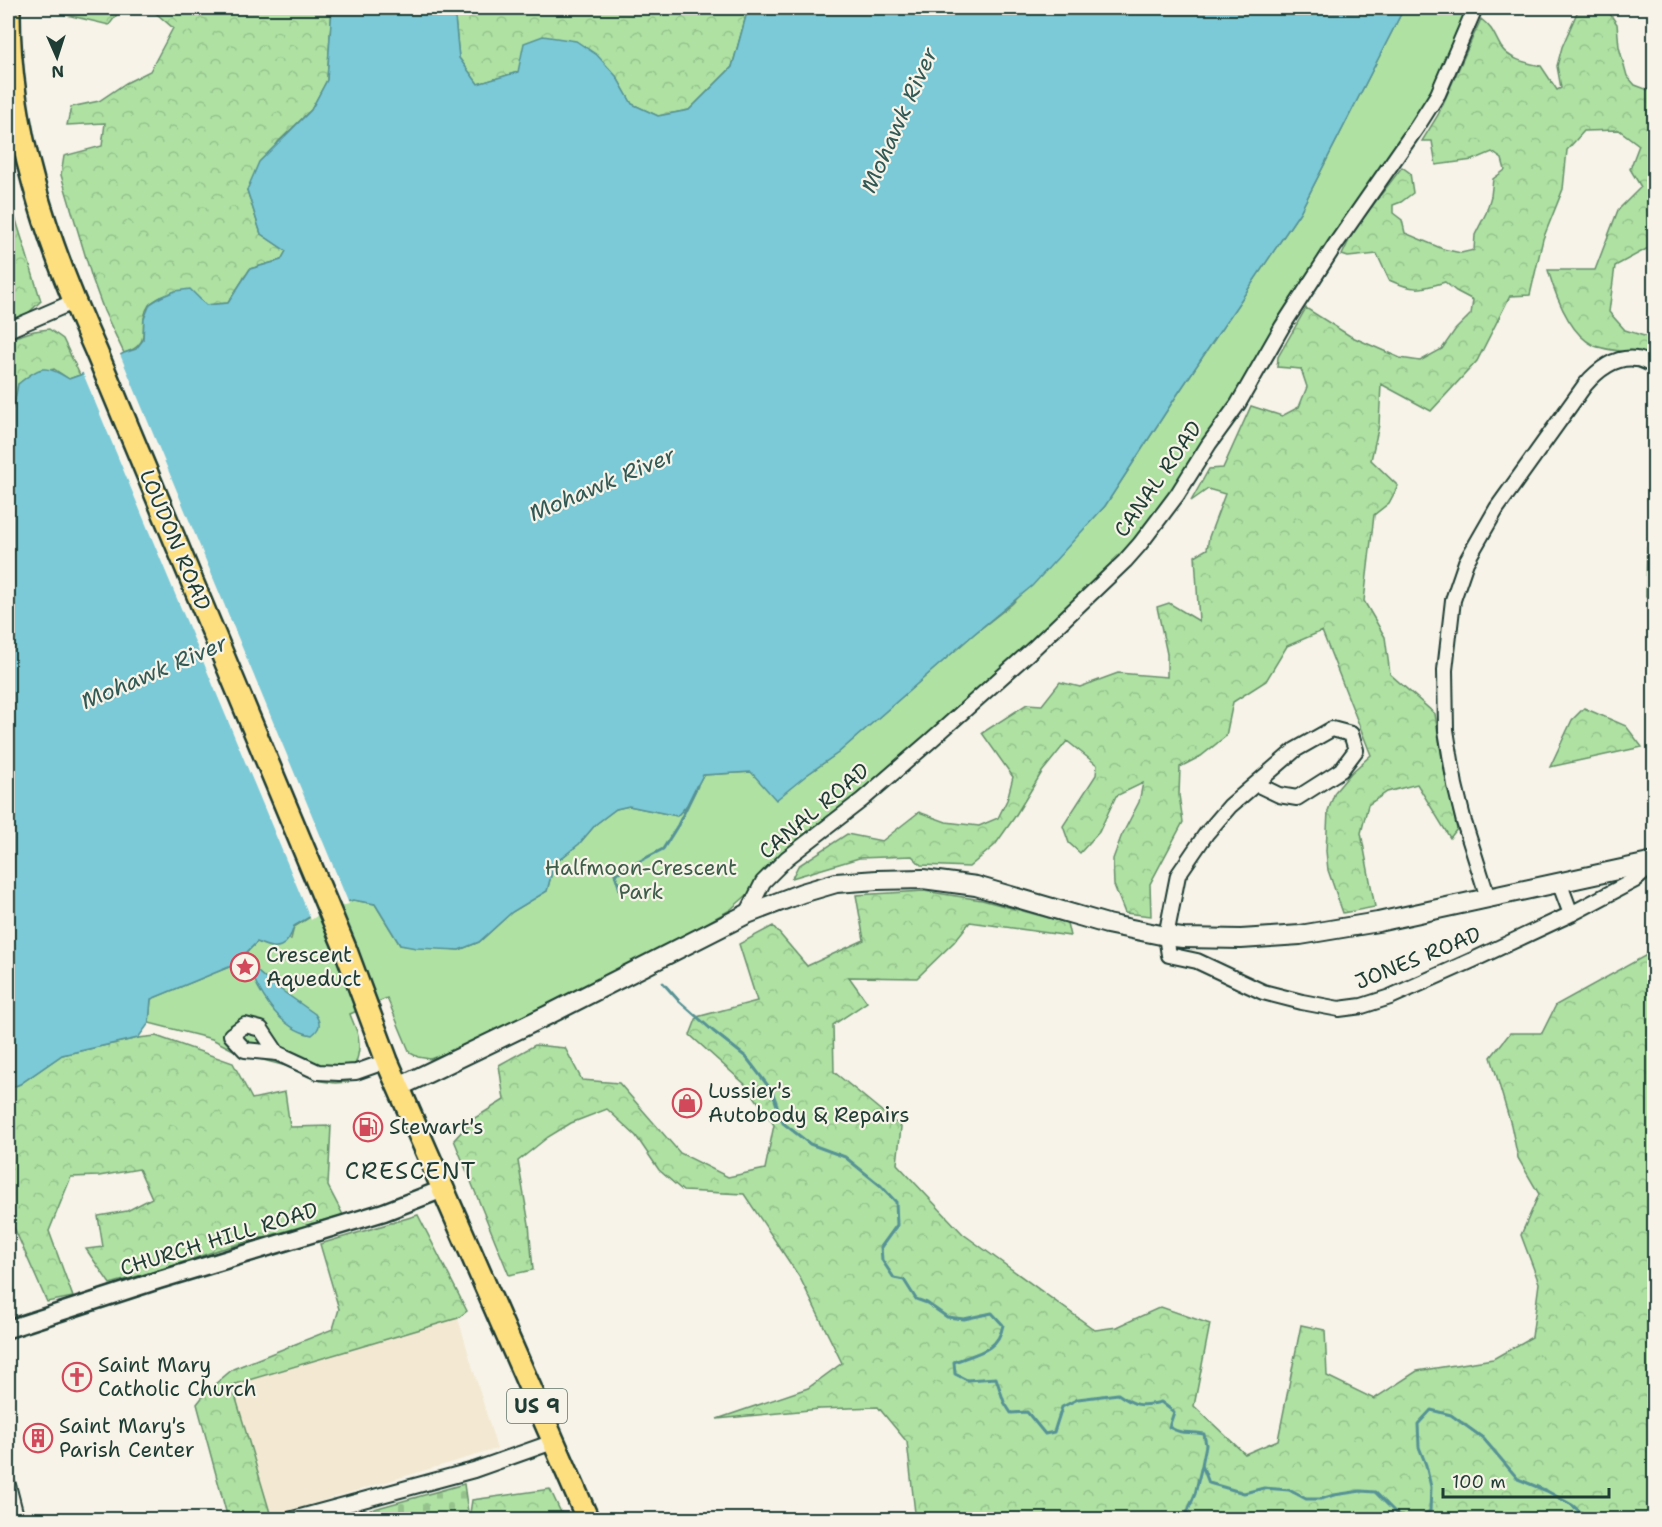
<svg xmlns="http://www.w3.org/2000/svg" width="1662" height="1527" viewBox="0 0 1662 1527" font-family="'Shantell Sans',sans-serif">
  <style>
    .built { fill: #f3e9d2 }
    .green { fill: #aee1a2; stroke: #668f6b; stroke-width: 1.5 }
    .forest { fill: url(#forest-crowns); stroke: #668f6b; stroke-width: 1.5 }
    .cemetery { fill: url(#cemetery-stones); stroke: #668f6b; stroke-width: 1.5 }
    .water { fill: #7bcad7; stroke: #569296; stroke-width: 1.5 }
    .pier { fill: #f7f3e8 }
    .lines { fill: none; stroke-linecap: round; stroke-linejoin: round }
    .stream { stroke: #569296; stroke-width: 3 }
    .minor-casing { stroke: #1f3d34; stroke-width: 18 }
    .tertiary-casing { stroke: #1f3d34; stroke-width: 21 }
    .secondary-casing { stroke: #1f3d34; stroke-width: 22 }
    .primary-casing { stroke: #1f3d34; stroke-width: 26 }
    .minor { stroke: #f7f3e8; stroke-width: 14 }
    .tertiary { stroke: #f7f3e8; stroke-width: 16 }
    .secondary { stroke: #f7f3e8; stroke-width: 18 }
    .primary { stroke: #fedf80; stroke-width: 21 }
    .labels { text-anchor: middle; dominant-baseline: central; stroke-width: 4.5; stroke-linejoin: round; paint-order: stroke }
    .shield { fill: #f7f3e8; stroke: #60746a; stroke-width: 1.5 }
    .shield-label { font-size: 20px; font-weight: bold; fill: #1f3d34 }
    .street-label { font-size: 21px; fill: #1f3d34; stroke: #f7f3e8 }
    .park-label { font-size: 21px; fill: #3c5e4a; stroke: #f7f3e8 }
    .poi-label { font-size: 21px; fill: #1f3d34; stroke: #f7f3e8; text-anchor: start }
    .water-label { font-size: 22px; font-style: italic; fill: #315955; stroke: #f7f3e8 }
    .quarter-label { font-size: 24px; letter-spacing: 1.5px; fill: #1f3d34; stroke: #f7f3e8 }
  </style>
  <defs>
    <pattern id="forest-crowns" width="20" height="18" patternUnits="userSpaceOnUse" patternTransform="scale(1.5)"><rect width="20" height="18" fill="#aee1a2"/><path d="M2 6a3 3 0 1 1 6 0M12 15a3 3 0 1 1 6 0" fill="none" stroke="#95c28c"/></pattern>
    <pattern id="cemetery-stones" width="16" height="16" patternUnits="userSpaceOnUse" patternTransform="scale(1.5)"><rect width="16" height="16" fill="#aee1a2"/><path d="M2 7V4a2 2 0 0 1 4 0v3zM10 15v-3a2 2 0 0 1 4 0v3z" fill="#95c28c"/></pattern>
  </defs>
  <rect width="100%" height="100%" fill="#f7f3e8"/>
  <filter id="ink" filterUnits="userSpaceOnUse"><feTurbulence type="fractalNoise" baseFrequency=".0167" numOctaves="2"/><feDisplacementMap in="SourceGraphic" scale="12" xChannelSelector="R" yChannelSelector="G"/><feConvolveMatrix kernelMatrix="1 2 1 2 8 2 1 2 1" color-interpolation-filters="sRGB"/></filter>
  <g filter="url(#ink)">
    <path class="built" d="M458 1318 497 1449 271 1516 232 1385Z"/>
    <path class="green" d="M1404 8H1475L1438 94 1177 495 1125 561 730 910 646 957 537 1013 466 1046 430 1059 418 1057 410 1053 387 998 350 1014C352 1020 355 1026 357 1032 363 1050 355 1066 348 1082L335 1083 321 1081 286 1066 241 1054 212 1039 149 1023 151 999 246 960 248 966 267 980 252 967 246 953 257 942 291 939 294 927 323 909 353 900 375 904 400 945 459 950 479 942 512 912 547 891 554 864 579 844 596 824 616 809 629 806 677 816 687 805 703 775 752 772 808 774 838 753 974 634 1012 604 1105 506 1177 395 1300 212Z"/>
    <path class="forest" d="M59 8H122L109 25 63 14Z
      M150 8H332L327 80 311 110 278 142 247 190 261 234 286 251 281 260 250 269 228 303 206 305 161 297C157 299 152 302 149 305 135 326 156 343 124 353L104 311 92 278 61 175 64 156 102 146 105 123 67 125 71 107 99 101 126 83 150 71 173 28Z
      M454 8H754L746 16 732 67 689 110 658 116 632 104 616 76 518 72 478 84 459 58Z
      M1579 8H1606L1617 24 1619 47 1627 76 1635 85 1648 90 1654 85V245L1615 266 1609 312 1625 330 1654 339V358L1648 355C1637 353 1601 350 1593 345 1569 333 1555 294 1548 270H1595L1618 210 1641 187 1630 169 1639 145 1619 130 1584 131 1567 150 1563 189 1543 239 1530 295 1510 296 1477 361 1431 411 1381 384 1379 425 1371 460 1398 486 1389 503 1374 515 1364 601 1385 637 1390 674 1435 714 1443 765 1457 829 1450 838 1417 784 1387 792 1368 805 1361 833 1375 907 1343 913 1328 870 1326 851 1328 811 1335 792 1351 773 1371 755 1322 631 1287 646 1266 681 1233 702 1226 736 1201 756 1180 767 1179 795 1183 822 1150 884 1151 916 1125 913 1114 885 1113 859 1121 837 1139 802 1143 783 1116 796 1099 832 1080 853 1069 843 1063 826 1096 775 1097 765 1067 741 1042 772 1014 818 995 845 969 867 921 865 912 856 859 858 792 878 798 866 847 834 882 841 919 812 946 822 979 826 998 818 1007 800 1013 777 982 733 1027 704 1042 705 1060 682 1080 687 1118 673 1167 677V654L1157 607 1169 603 1199 621 1195 556 1207 549 1209 537 1225 494 1208 489 1191 501 1209 469 1223 468 1251 406 1282 416 1299 407 1307 387 1301 369 1277 367 1278 357 1306 308 1350 336 1400 358 1420 361 1442 349 1455 330 1471 314 1473 300 1456 291 1445 282C1420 290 1413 291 1389 280L1377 254 1348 257 1342 255 1354 230 1402 167 1410 173 1413 193 1401 202 1393 205V213L1402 220 1405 233 1443 249 1461 253 1474 250 1475 235 1486 213 1491 196 1493 179 1505 170 1502 159 1492 152 1473 160 1436 165 1432 141H1422L1438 115 1481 19C1493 28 1494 35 1501 47 1509 60 1528 63 1541 66L1557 90 1561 88 1557 66 1562 47Z
      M8 194 41 301 25 316 8 321Z
      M49 329 63 339 80 375 69 379 54 369 18 384 15 400 11 409 8 410V339L34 331Z
      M1654 531V599L1646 597 1647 548Z
      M1584 708 1626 726 1642 747 1550 767 1572 720Z
      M924 891 982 900 1067 923 1070 936 970 922 954 942 917 978 849 977 867 1002 833 1025 834 1072 901 1127 897 1164 963 1234 1095 1330 1117 1327 1161 1307 1210 1324 1194 1406 1245 1454 1278 1440 1301 1325 1325 1330 1327 1376 1374 1399 1417 1371 1493 1359 1532 1337 1539 1283 1521 1235 1539 1194 1518 1158 1511 1125 1491 1057 1510 1033H1542L1556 1005 1645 956 1654 946V1519H913L915 1513 907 1442 878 1407 820 1409 717 1419 808 1388 842 1363 800 1278 744 1194 683 1191 659 1170 636 1136 607 1109 571 1123 548 1137 518 1161 529 1224 533 1270 509 1275 454 1140 473 1119 504 1100 499 1065 535 1045 565 1048 582 1080 619 1083 680 1153 728 1177 765 1169 774 1125 747 1086 690 1035 697 1017 757 1001 739 944 773 926 807 966 864 940 856 895Z
      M156 1036 233 1063 252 1099 285 1092 290 1127 331 1126 328 1186 343 1215 218 1250 170 1267 110 1284 86 1249 103 1247 98 1216 127 1211 152 1198 139 1169 99 1176 71 1177 49 1231 73 1297 47 1302 8 1214V1089L20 1084 62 1055 138 1038Z
      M418 1215 467 1311 458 1318 232 1385 271 1516 262 1519H228L197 1404 208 1390 233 1369 333 1329 339 1309 320 1244Z
      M550 1489 564 1519 469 1520 472 1500Z"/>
    <path class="cemetery" d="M464 1484 469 1519H338Z"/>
    <path class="water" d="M332 8H454L459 58 478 84 518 72 524 43 543 36 576 41 597 55 616 76 632 104 658 116 689 110 732 67 746 16 754 8H1404L1300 212 1177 395 1105 506 1032 586 974 634 838 753 808 774 776 800 751 772 703 775 687 805 677 816 629 806 616 809 596 824 579 844 554 864 547 891 512 912 479 942 459 950 416 948 400 945 375 904 353 900 323 909 294 926C288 948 277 952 257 942L246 953 252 967 267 980 315 1014C321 1023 321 1028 312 1035 278 1029 257 990 246 960L151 999 149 1023 138 1038 62 1055 20 1084 8 1089V410L12 409 15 400 18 384C40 367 45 363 69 379L80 375 124 353 136 349 143 340 144 319 150 304 161 297 175 291 190 289 206 305 228 303 250 269 281 260 286 251 261 234 247 190 259 162 311 110 327 80Z"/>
    <path class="pier" d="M119 352 349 904 324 911 311 920 82 371Z"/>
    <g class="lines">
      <path class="stream" d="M622 896 615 874 663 849 678 825 697 786
        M663 983 679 1001 713 1031 746 1057 772 1091 783 1123 810 1144 845 1157 881 1186 896 1202 897 1225 881 1247 882 1260 894 1278 904 1280 916 1299 927 1303 947 1317 964 1319 992 1313 1003 1325C998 1352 976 1353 954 1362L955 1374 967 1380 996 1378 1004 1402 1011 1413 1027 1412 1045 1434 1054 1432 1062 1407 1078 1399 1118 1394C1135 1406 1141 1407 1161 1402L1174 1412 1169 1427C1184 1436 1188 1430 1204 1434L1206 1445 1202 1465 1209 1483 1244 1493 1264 1488 1289 1490 1306 1499H1321L1334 1495 1361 1491 1375 1492 1399 1516 1419 1518 1430 1511 1431 1487 1426 1465 1419 1447 1418 1424 1431 1410 1451 1415 1483 1438 1518 1479 1547 1491 1572 1505 1590 1520
        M1184 1520 1195 1494 1202 1465"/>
      <g class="minor-casing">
        <path id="minor" d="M8 330 73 302
          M1256 784 1279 795 1297 798 1341 770 1356 750 1351 734 1332 729 1295 750 1230 806 1206 834 1178 875 1166 936 1169 955 1197 961 1263 992 1302 1002 1339 1009 1362 1006 1390 997 1473 960 1571 914 1635 880 1654 864
          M1559 882 1571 914
          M1488 898 1464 822 1455 785 1446 730 1445 670 1453 600 1466 562 1497 508 1585 385C1597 371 1615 356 1636 359 1642 359 1649 364 1654 366
          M747 914 763 882 787 858 862 800 929 742 1033 649 1125 561 1140 544 1177 495 1209 444 1238 404 1282 327 1335 245 1417 127 1438 94 1475 8
          M277 1053 261 1029 245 1025 231 1035 245 1050 277 1053 318 1072 339 1073 356 1072 387 1061
          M8 1485 17 1520
          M289 1520 474 1470 553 1442"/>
      </g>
      <g class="tertiary-casing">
        <path id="tertiary" d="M8 1329 159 1280 384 1212 443 1189"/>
      </g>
      <g class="secondary-casing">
        <path id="secondary" d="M399 1087 548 1015 747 914 802 893 836 883 877 880 923 879 976 886 1107 924 1166 936 1183 938 1241 939 1300 935 1378 922 1654 862"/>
      </g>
      <g class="primary-casing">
        <path id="primary" d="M9 8C8 128 47 243 96 351L345 948 387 1061 588 1520"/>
      </g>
      <use href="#minor" class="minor"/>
      <use href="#tertiary" class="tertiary"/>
      <use href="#secondary" class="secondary"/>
      <use href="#primary" class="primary"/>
    </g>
  </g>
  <defs>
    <g id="sight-ring" transform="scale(1.5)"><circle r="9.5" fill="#f7f3e8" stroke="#d1495b" stroke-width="1.5"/><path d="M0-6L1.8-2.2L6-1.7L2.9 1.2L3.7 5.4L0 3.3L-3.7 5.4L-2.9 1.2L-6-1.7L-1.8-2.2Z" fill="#d1495b"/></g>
    <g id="shop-ring" transform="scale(1.5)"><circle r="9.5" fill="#f7f3e8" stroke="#d1495b" stroke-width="1.5"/><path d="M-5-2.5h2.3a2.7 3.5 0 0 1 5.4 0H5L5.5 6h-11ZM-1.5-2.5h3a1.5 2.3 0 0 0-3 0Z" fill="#d1495b"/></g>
    <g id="fuel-ring" transform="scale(1.5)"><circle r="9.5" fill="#f7f3e8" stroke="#d1495b" stroke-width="1.5"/><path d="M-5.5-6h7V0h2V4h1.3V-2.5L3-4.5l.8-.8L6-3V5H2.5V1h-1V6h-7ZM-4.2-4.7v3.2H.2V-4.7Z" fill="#d1495b"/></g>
    <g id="church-ring" transform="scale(1.5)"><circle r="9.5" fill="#f7f3e8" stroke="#d1495b" stroke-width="1.5"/><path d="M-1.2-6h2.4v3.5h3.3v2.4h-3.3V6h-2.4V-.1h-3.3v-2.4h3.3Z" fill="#d1495b"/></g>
    <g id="building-ring" transform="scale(1.5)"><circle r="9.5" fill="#f7f3e8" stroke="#d1495b" stroke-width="1.5"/><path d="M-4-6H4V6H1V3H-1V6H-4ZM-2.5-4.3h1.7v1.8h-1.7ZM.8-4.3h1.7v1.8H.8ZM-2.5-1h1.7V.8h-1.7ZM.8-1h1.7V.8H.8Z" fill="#d1495b"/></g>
  </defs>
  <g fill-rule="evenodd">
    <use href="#sight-ring" x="245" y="967"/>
    <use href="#shop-ring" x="687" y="1103"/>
    <use href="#fuel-ring" x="368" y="1127"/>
    <use href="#church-ring" x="77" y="1377"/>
    <use href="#building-ring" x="38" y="1438"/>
  </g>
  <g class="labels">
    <rect class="shield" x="507" y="1389" width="60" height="34" rx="4.5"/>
    <g class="shield-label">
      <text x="537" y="1406">US 9</text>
    </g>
    <g class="street-label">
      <text transform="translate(1158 479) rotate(-55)">CANAL ROAD</text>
      <text transform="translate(175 540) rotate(67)">LOUDON ROAD</text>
      <text transform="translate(814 811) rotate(-40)">CANAL ROAD</text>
      <text transform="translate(1418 958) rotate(-22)">JONES ROAD</text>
      <text transform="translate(219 1239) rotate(-17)">CHURCH HILL ROAD</text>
    </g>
    <g class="park-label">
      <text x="641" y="868">Halfmoon-Crescent<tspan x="641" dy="24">Park</tspan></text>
    </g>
    <g class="poi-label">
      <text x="266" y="955">Crescent<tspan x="266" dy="24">Aqueduct</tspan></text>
      <text x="708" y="1091">Lussier's<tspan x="708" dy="24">Autobody &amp; Repairs</tspan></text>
      <text x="389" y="1127">Stewart's</text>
      <text x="98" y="1365">Saint Mary<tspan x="98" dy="24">Catholic Church</tspan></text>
      <text x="59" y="1426">Saint Mary's<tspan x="59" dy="24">Parish Center</tspan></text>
    </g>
    <g class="water-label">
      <text transform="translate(899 120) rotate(-66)">Mohawk River</text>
      <text transform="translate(602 484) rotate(-23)">Mohawk River</text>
      <text transform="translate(154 672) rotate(-23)">Mohawk River</text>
    </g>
    <g class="quarter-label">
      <text x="411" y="1171">CRESCENT</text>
    </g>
  </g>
  <rect width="1662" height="1527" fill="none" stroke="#f7f3e8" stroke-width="30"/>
  <rect x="15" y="15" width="1632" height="1497" fill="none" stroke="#1f3d34" stroke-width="2" filter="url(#ink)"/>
  <g transform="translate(57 57) rotate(177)" stroke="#f7f3e8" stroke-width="4.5" paint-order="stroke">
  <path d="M0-4.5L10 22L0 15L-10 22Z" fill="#1f3d34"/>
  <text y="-9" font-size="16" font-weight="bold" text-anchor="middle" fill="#1f3d34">N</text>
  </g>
  <path d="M1443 1488v9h166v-9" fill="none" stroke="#1f3d34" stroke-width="3"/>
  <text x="1452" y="1488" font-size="18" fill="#1f3d34" stroke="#f7f3e8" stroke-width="4.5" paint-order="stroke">100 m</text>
</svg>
